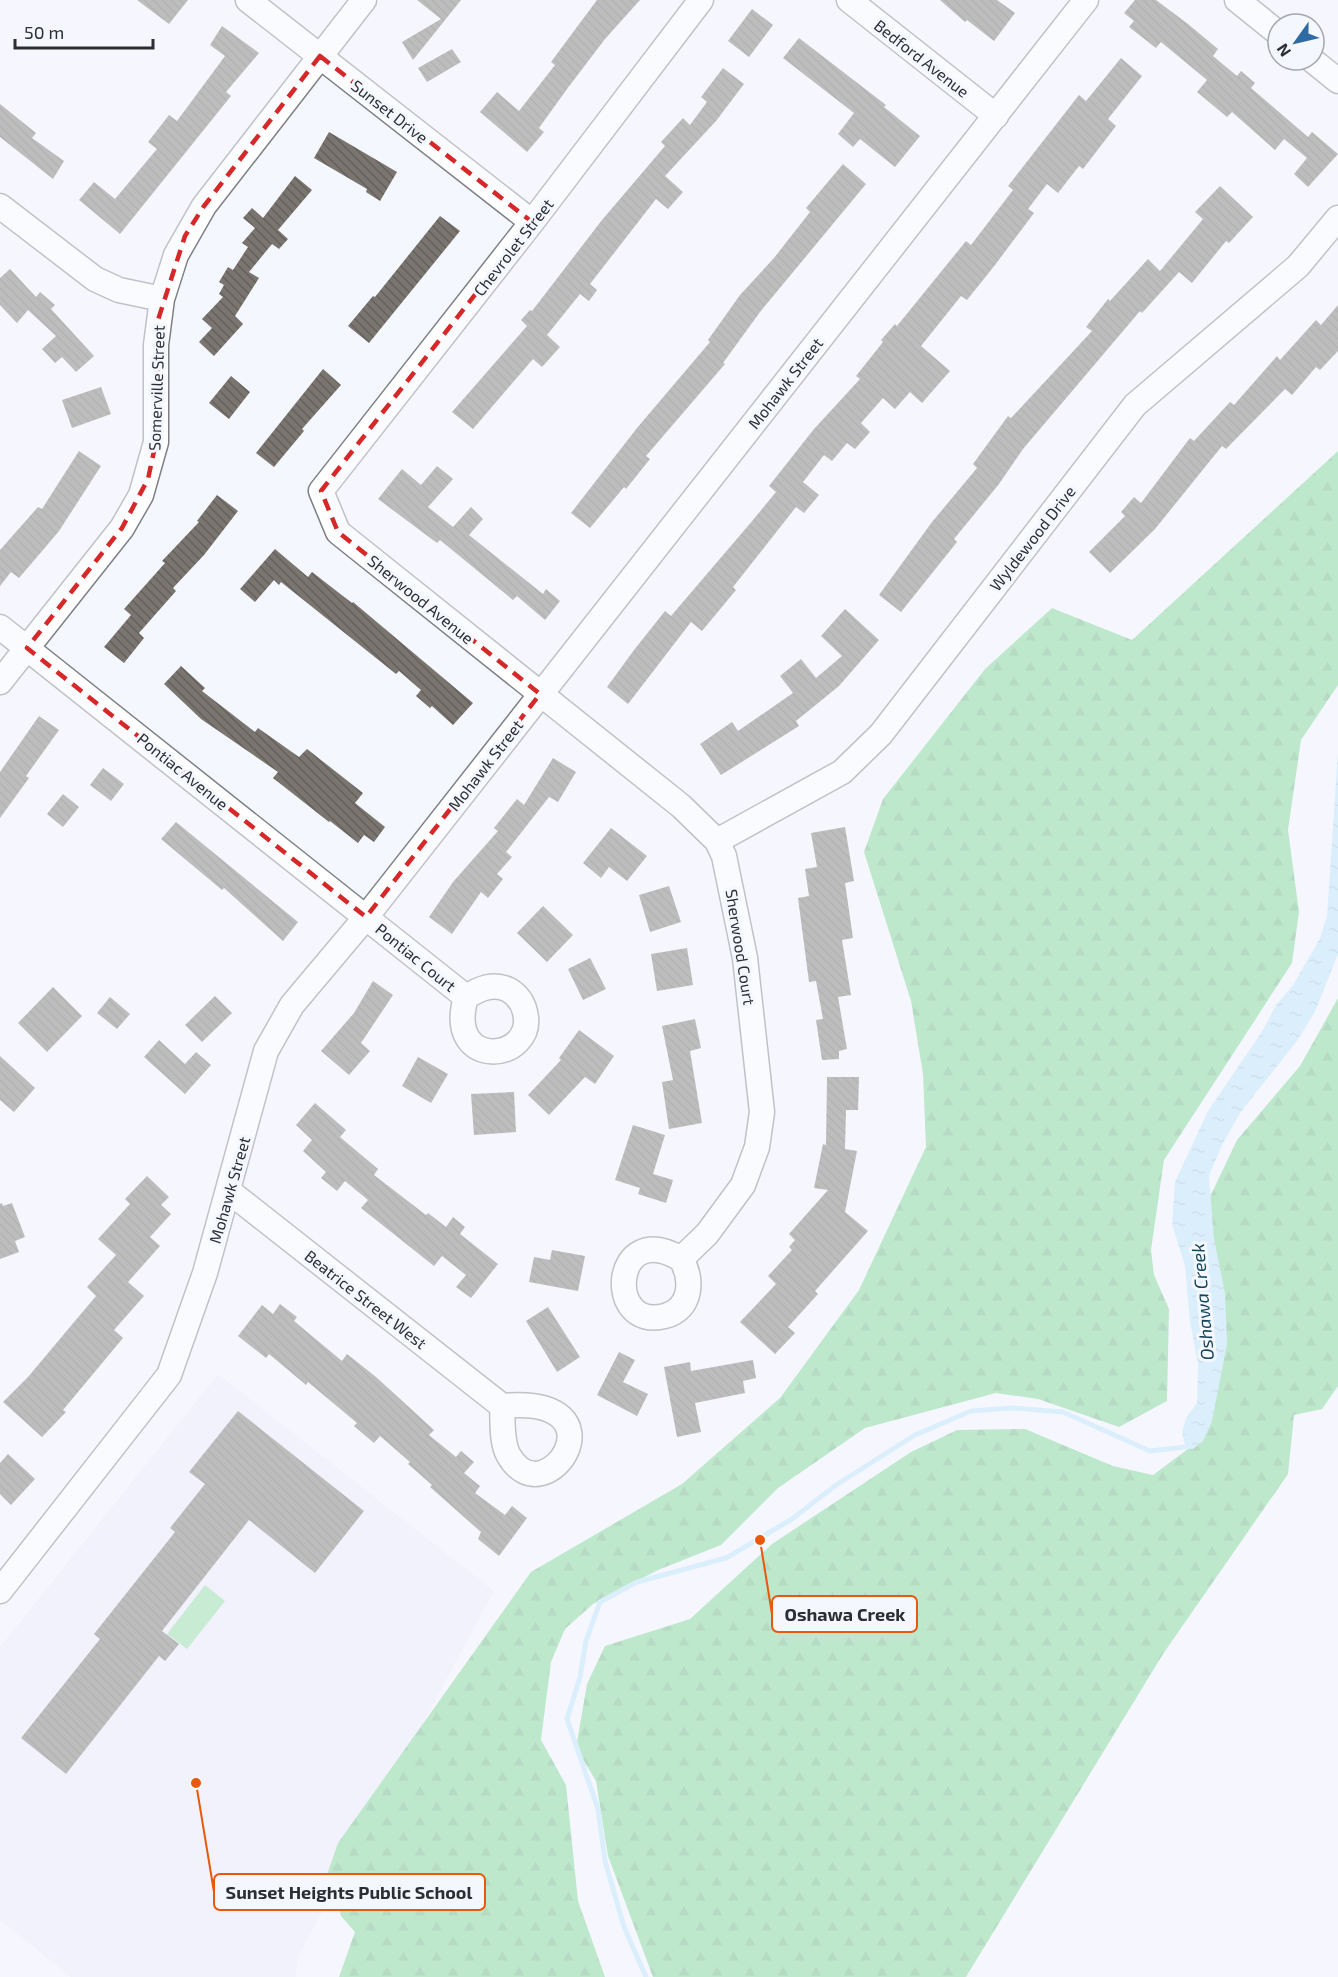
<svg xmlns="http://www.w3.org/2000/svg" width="1338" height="1977" viewBox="0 0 1338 1977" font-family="'Exo 2',sans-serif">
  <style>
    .education { fill: #edebfd }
    .forest { fill: url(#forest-firs) }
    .pitch { fill: #8fdba1 }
    .water { fill: url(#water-ripples) }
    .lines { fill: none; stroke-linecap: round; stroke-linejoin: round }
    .stream { stroke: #bbe3f9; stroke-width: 5 }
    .building { fill: url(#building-back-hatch) }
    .minor-casing { stroke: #7e8088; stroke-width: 27 }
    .minor { stroke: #fff; stroke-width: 24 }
    .marked { fill: none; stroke: #d62828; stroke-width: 4.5; stroke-dasharray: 12 8; stroke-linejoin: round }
    .labels { text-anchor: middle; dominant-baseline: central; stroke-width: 6; stroke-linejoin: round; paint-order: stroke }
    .street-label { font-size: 16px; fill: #2d2e31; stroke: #f5f7fe }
    .water-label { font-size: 18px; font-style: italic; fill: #14445a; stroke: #f5f7fe }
    .leader { fill: none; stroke: #e8590c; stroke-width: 2 }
    .callout-dot { fill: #e8590c; stroke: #f5f7fe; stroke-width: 2 }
    .callout { fill: #f5f7fe; stroke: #e8590c; stroke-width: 2 }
    .callout-label { font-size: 18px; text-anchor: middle; font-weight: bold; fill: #2d2e31 }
  </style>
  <defs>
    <pattern id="forest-firs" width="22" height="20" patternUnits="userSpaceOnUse" patternTransform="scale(1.5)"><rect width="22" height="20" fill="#7ad491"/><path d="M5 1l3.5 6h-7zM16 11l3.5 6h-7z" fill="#6ab67e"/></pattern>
    <pattern id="water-ripples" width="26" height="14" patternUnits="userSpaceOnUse" patternTransform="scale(1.5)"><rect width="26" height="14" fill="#bbe3f9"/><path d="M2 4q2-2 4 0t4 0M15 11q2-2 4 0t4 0" fill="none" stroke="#a1c3d6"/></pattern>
    <pattern id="building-back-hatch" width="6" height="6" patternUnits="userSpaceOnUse" patternTransform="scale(1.5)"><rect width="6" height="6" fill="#7a756f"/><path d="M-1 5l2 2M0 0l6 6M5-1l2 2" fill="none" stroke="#64605c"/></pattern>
  </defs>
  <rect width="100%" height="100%" fill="#f5f7fe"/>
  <path class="education" d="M218 1374 494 1591 298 1957 296 1977H71L0 1920V1647Z"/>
  <path class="forest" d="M1338 451V685L1301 740 1288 830 1299 912 1292 963 1164 1160 1151 1250 1154 1275 1169 1309 1167 1401 1119 1427 1038 1399 996 1393 865 1428 778 1488 721 1545 658 1570 593 1604 565 1629 551 1662 541 1740 566 1785 578 1901 605 1977H339L355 1932 341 1916 328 1872 338 1843 531 1572 682 1484 780 1398 859 1290 926 1147 923 1074 911 1001 864 852 883 799 985 669 1052 608 1132 640Z
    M1338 998V1386L1322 1409 1294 1415 1288 1474 1163 1654 966 1977H653L608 1856 596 1781 576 1748 587 1684 605 1646 690 1619 772 1544 911 1452 957 1430 1025 1429 1113 1466 1153 1475 1196 1443 1212 1365 1208 1201 1237 1140 1300 1066Z"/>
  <path class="pitch" d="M205 1585 225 1601 187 1649 167 1634Z"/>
  <path class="water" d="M1338 751V954L1315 1012 1297 1041 1240 1113 1222 1145 1209 1176 1214 1239 1225 1293 1227 1344 1212 1421 1203 1441 1193 1449H1186L1182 1432 1186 1418 1197 1403 1198 1364 1190 1322 1185 1266 1172 1224 1175 1182 1208 1111 1263 1030 1276 1005 1293 985 1319 940 1327 916Z"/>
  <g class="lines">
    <path class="stream" d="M646 1977 624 1927 605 1861 598 1809 567 1719 580 1677 586 1641 600 1602 637 1582 726 1558 792 1519 836 1485 915 1435 971 1411 1012 1408 1063 1412 1150 1451 1185 1447"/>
  </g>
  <path class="building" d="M137 0H188L169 24Z
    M417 0H461L413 60 402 42 441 19Z
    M597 0H640L605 39 567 89 539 128 544 132 527 152 480 112 497 92 519 111 555 65 551 62Z
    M940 0H997L1015 13 994 41 967 20 965 22Z
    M1135 0H1156L1188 24 1218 49 1213 56 1237 76 1241 71 1255 83 1251 88 1308 137 1312 132 1338 154 1308 187 1294 174 1307 158 1284 139 1275 150 1232 112 1227 117 1197 92 1207 80 1161 42 1156 48 1129 27 1134 21 1124 13Z
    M752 9 773 25 749 57 728 41Z
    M222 26 259 53 226 92 231 96 120 234 79 200 94 182 115 199 157 149 148 142 169 115 177 121 225 56 210 45Z
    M799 38 886 105 884 107 920 136 895 167 860 139 853 147 838 134 854 113 783 58Z
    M452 49 461 62 427 82 418 68Z
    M1121 58 1142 76 1108 119 1116 126 1083 169 1079 166 1058 193 1047 184 1028 209 1034 213 995 265 967 300 961 296 921 346 950 371 922 403 910 392 895 409 883 398 861 423 870 432 855 449 847 443 832 461 824 455 803 482 819 495 804 513 796 507 733 587 736 590 702 631 691 622 628 704 607 687 634 650 665 611 671 616 753 520 776 492 769 486 814 429 860 379 856 376 883 342 881 340 895 324 897 326 966 241 971 245 1013 190 1008 186 1079 95 1086 101Z
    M723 68 744 84 716 121 665 176 683 192 668 209 656 199 590 284 597 290 589 301 580 294 547 335 560 347 542 367 533 359 473 429 452 412 527 326 521 320 530 310 532 311 602 220 665 146 661 142 683 118 690 125 707 102 701 97Z
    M0 104 36 133 32 138 64 161 53 179 0 137Z
    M329 132 397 172 380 201 366 192 367 189 314 158Z
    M843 164 866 184 760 312 723 363 725 364 646 456 650 459 626 489 624 487 590 528 571 513 637 428 710 342 708 340 740 295 774 258 810 212 806 208Z
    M295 176 312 190 278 230 288 239 279 249 272 244 249 272 259 278 235 316 243 324 214 356 199 342 212 328 202 319 223 297 219 294 224 285 219 282 228 267 233 270 248 247 242 243 255 228 243 218 252 208 263 218Z
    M1220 186 1253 217 1229 243 1226 241 1192 283 1179 272 1142 313 1140 311 1023 449 999 484 954 539 957 542 901 612 879 595 932 522 977 468 973 464 1008 416 1011 418 1092 331 1086 327 1108 299 1110 301 1148 259 1160 271 1203 219 1195 212Z
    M440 216 460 231 369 343 348 326 373 296 375 297Z
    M10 269 36 297 40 292 55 305 51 309 94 356 76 372 62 357 55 363 42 349 56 336 28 310 17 323 0 305V278Z
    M1338 305V351L1320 370 1316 367 1292 395 1285 389 1226 449 1222 446 1155 529 1110 573 1089 552 1125 516 1121 512 1134 497 1141 503 1190 438 1194 441 1230 402 1234 405 1277 356 1280 360 1316 320 1321 325Z
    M323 369 341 385 302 429 304 431 274 467 256 453Z
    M231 376 250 392 229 419 209 403Z
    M101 387 111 414 72 428 62 400Z
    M79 451 101 466 59 531 43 550 19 578 11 572 0 586V550L38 507 42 509Z
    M437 466 453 479 428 507 453 527 471 507 483 519 469 535 543 594 546 589 560 601 545 620 517 596 513 600 440 540 437 543 378 499 402 469 421 485Z
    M217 495 238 511 204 555 173 588 176 591 139 633 144 638 124 663 104 647 131 615 124 609 165 563 162 561 199 522 197 521Z
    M275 549 308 577 312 572 352 603 353 602 473 703 453 725 432 706 430 708 416 696 421 690 399 671 396 674 281 582 279 585 274 580 255 602 240 589Z
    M845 609 879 640 839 686 796 721 799 726 721 775 700 744 732 722 738 731 793 693 780 676 801 659 816 678 842 656 821 636Z
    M181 666 205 688 202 691 255 732 258 728 299 757 307 749 363 793 355 803 385 827 374 842 364 835 358 843 330 821 329 822 273 778 278 772 201 719 164 684Z
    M39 716 59 730 26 776 29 778 0 818V772Z
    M553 758 576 772 558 802 549 797 506 852 512 857 497 874 503 879 488 898 481 892 452 934 429 917 453 882 498 831 494 828 517 799 524 805Z
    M103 768 124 784 111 801 90 785Z
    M63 794 79 807 63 827 47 814Z
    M176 822 298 922 283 941 224 888 222 890 161 839Z
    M845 827 854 881 845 883 853 938 842 940 851 995 838 997 847 1049 839 1051V1059L822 1060 816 1020 823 1019 816 981 809 982 798 898 809 896 805 869 817 867 811 833Z
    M611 828 647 856 627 881 609 867 601 878 583 863Z
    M669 886 681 922 650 932 639 895Z
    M543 906 573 935 547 962 517 933Z
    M687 948 693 985 657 991 651 954Z
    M590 958 606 989 583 1000 568 969Z
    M373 981 393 995 361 1043 370 1051 349 1075 321 1051 354 1013Z
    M53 987 82 1016 47 1052 18 1023Z
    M215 996 232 1013 202 1042 185 1025Z
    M110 997 130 1014 117 1029 97 1013Z
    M695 1019 701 1048 690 1051 702 1123 669 1129 662 1082 673 1080 662 1026Z
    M579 1030 614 1056 595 1084 585 1077 549 1115 528 1095 561 1060 559 1058Z
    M159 1040 185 1064 196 1052 211 1065 185 1094 144 1057Z
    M0 1056 35 1088 14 1112 0 1100Z
    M418 1057 448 1074 431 1103 402 1086Z
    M827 1077H859L858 1110H846L845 1149 857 1151 845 1212 868 1231 815 1291 818 1294 788 1327 795 1333 775 1354 740 1322 776 1284 768 1276 792 1250 789 1247 795 1240 789 1234 828 1190 814 1188 823 1144 826 1145Z
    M514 1092 516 1132 474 1135 471 1094Z
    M315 1103 346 1130 340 1137 378 1169 374 1175 426 1215 428 1213 446 1227 453 1217 465 1227 460 1234 498 1264 471 1298 456 1287 466 1275 442 1256 434 1266 361 1208 368 1200 345 1181 337 1191 321 1178 326 1172 303 1151 312 1140 296 1125Z
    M633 1125 665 1135 653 1174 673 1180 666 1203 638 1194 640 1188 615 1180Z
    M147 1176 169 1197 161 1205 171 1214 150 1237 160 1246 128 1282 144 1296 114 1330 123 1338 63 1410 66 1412 42 1437 3 1402 28 1377 96 1296 87 1287 116 1255 98 1239 130 1204 125 1199Z
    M2 1203 3 1206 12 1203 25 1237 15 1241 19 1252 0 1259V1204Z
    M552 1250 585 1256 578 1291 529 1282 534 1257 550 1260Z
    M280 1304 297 1317 294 1321 342 1361 347 1354 376 1377 434 1430 429 1435 456 1457 461 1451 474 1462 464 1473 480 1486 475 1493 505 1515 512 1506 527 1518 499 1556 478 1539 481 1532 430 1487 432 1485 408 1464 410 1462 380 1436 374 1443 354 1426 357 1423 308 1382 306 1385 269 1354 266 1358 238 1336 262 1305 273 1314Z
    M548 1307 580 1357 557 1372 526 1321Z
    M619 1352 635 1360 623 1382 648 1394 637 1416 597 1395Z
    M753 1360 756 1378 743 1381 745 1393 695 1403 701 1432 677 1437 664 1367 690 1362 691 1371Z
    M238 1411 364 1511 315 1573 249 1520 162 1631 179 1644 165 1661 159 1656 66 1774 21 1738 100 1639 94 1634 175 1532 170 1528 205 1484 189 1472Z
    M8 1454 35 1479 11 1505 0 1494V1463Z"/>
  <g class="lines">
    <g class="minor-casing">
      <path id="minor" d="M248 0 532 222
        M849 0 996 116
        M1237 0 1278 33
        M1312 60 1338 81
        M0 206 95 279 119 290 162 299
        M0 627 466 997C479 989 493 982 509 990 517 995 523 1003 525 1012 537 1062 444 1072 466 997
        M0 682 122 528 141 495 156 442V345L162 299 176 255 204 206 364 0
        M717 841 842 772 881 734 1135 405 1298 266 1338 218
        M230 1192 502 1406C503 1421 501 1443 509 1456 546 1519 628 1394 502 1406
        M681 1259C693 1279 692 1309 665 1316 604 1332 612 1217 681 1259L707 1234 743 1185 757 1147 762 1112 745 958 724 856 717 841 681 806 338 532 321 491 532 222 701 0
        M0 1591 169 1375 205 1273 266 1051 292 1005 366 917 1086 0"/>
    </g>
    <use href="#minor" class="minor"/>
  </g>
  <path d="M0 0H1338V1977H0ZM320 56 532 222 321 491 338 532 540 694 366 917 27 648 122 528 148 479 156 442 158 320 185 236 204 206Z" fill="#f5f7fe" fill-opacity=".55" fill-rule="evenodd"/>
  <path class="marked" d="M320 56 532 222 321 491 338 532 540 694 366 917 27 648 122 528 148 479 156 442 158 320 185 236 204 206Z"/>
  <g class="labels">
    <g class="street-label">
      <text transform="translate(922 58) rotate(38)">Bedford Avenue</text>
      <text transform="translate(390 111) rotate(38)">Sunset Drive</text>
      <text transform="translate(513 247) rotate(-52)">Chevrolet Street</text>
      <text transform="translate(785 383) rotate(-52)">Mohawk Street</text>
      <text transform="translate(156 388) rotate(-88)">Somerville Street</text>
      <text transform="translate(1032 538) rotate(-52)">Wyldewood Drive</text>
      <text transform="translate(421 599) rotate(39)">Sherwood Avenue</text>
      <text transform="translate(485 765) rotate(-52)">Mohawk Street</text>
      <text transform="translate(183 771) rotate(39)">Pontiac Avenue</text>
      <text transform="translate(741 947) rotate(81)">Sherwood Court</text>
      <text transform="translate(416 957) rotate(39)">Pontiac Court</text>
      <text transform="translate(229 1190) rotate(-74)">Mohawk Street</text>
      <text transform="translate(366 1299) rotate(38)">Beatrice Street West</text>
    </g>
    <g class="water-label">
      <text transform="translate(1202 1302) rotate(-95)">Oshawa Creek</text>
    </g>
  </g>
  <path class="leader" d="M760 1540L772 1614M196 1783L214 1892"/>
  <g class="callout-dot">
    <circle cx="760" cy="1540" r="6"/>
    <circle cx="196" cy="1783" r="6"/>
  </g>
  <g class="callout">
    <rect x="772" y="1596" width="145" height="36" rx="6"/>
    <rect x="214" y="1874" width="271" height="36" rx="6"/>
  </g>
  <g class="callout-label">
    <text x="845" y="1621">Oshawa Creek</text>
    <text x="349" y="1899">Sunset Heights Public School</text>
  </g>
  <g transform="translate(1296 42) rotate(236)"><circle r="28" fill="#f5f7fe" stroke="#a5a7ac" stroke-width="1.5"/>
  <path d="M0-4.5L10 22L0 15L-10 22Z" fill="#2e6ba3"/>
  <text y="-9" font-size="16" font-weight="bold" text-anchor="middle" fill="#2d2e31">N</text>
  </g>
  <path d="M15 39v9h138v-9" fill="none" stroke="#2d2e31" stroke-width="3"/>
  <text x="24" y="39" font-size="18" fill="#2d2e31" stroke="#f5f7fe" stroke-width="4.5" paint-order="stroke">50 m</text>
</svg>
